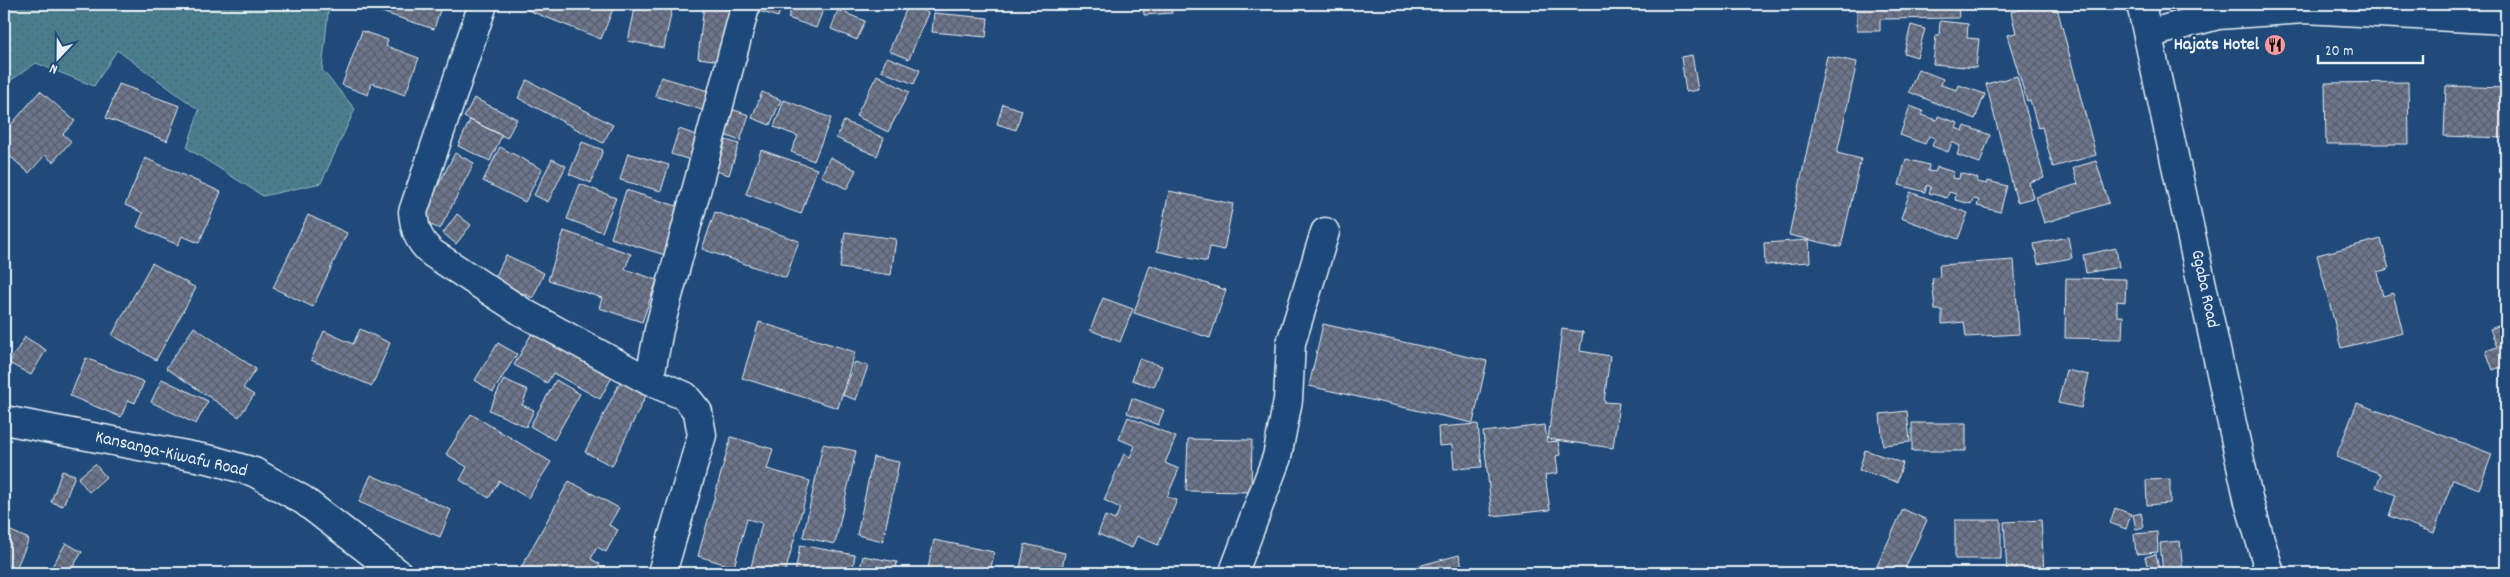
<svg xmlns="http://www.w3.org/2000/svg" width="2510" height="577" viewBox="0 0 2510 577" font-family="Dekko,sans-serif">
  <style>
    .grass { fill: url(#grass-dots); stroke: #98b7c2 }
    .building { fill: url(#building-cross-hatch); stroke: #e8f1f8 }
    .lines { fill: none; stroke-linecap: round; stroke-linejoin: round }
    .street-casing { stroke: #e8f1f8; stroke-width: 31 }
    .secondary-casing { stroke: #e8f1f8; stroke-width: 31 }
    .street { stroke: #1f4a7a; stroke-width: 28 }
    .secondary { stroke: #1f4a7a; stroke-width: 28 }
    .labels { text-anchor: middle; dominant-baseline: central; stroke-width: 5; stroke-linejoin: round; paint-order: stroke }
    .poi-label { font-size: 18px; font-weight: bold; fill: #e8f1f8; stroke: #1f4a7a; text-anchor: end }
    .street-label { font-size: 18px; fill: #e8f1f8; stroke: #1f4a7a }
  </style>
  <defs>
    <pattern id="grass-dots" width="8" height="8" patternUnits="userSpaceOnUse" patternTransform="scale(1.25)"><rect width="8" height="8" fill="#487d8b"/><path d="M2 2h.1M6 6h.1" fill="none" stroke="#47656e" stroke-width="1.8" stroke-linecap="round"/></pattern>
    <pattern id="building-cross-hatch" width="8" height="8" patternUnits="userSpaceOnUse" patternTransform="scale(1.25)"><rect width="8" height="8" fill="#6c758c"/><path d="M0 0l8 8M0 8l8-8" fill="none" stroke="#595e6b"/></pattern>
  </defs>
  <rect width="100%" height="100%" fill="#1f4a7a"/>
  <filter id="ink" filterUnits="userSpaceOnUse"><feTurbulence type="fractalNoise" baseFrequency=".02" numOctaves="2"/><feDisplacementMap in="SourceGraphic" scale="10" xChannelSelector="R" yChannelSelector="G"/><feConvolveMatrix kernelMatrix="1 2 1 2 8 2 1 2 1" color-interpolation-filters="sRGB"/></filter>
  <g filter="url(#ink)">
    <path class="grass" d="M4 4H329L322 70 355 109 321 183 263 196 187 148 199 110 117 50 94 86 36 63 4 85Z"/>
    <path class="building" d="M357 4H428L440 10 434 29Z
      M527 4H615L601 39 525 9Z
      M636 4H673L664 48 628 41Z
      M704 4H735L728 62 698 58Z
      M758 4H782L778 17 756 10Z
      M793 4 825 5 816 28 788 18Z
      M936 4H958L957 8Z
      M1143 4H1171L1172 13 1144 15Z
      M1857 4H1958L1959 18 1880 19V31H1857Z
      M2042 4H2056L2096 155 2053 167 2042 127 2038 128 2030 100 2027 101 2007 35 2016 33 2011 12Z
      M908 5 928 13 909 59 889 51Z
      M838 10 865 21 857 40 831 29Z
      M934 13 988 18 986 37 932 32Z
      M1940 21 1968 24 1967 38 1979 39 1976 68 1933 64 1936 35H1939Z
      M1911 25 1925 29 1917 57 1904 53Z
      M362 31 388 40 386 46 419 58 405 95 372 83 368 95 342 85Z
      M1692 55 1698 90 1686 92 1681 57Z
      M1827 56 1857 62 1837 153 1861 159 1841 247 1789 235Z
      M887 57 920 70 914 84 881 71Z
      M1918 69 1943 79 1941 85 1957 90 1959 85 1985 94 1975 119 1909 92Z
      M877 75 909 92 888 132 856 116Z
      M2017 76 2044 178 2029 182 2033 198 2017 202 1986 84Z
      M661 77 715 93 709 112 655 96Z
      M527 80 613 125 603 143 518 98Z
      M2408 82 2409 144H2326L2325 83Z
      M119 84 180 106 167 141 106 118Z
      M2446 86 2506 88V138L2444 136Z
      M40 91 75 121 63 134 71 141 53 162 45 155 29 173 4 151V133Z
      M762 92 781 100 770 125 752 118Z
      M474 98 517 119 507 138 464 117Z
      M784 100 831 118 814 161 791 152 798 136 774 127Z
      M1003 104 1022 110 1016 130 997 124Z
      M1910 106 1923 111 1921 115 1937 120 1938 116 1958 123 1956 128 1963 131 1965 126 1990 135 1980 163 1957 155 1960 146 1952 142 1948 152 1932 146 1935 138 1929 136 1925 144 1900 135Z
      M731 109 749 115 740 141 722 134Z
      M470 120 502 135 490 161 458 146Z
      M844 121 884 138 877 156 836 138Z
      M679 129 702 137 694 161 671 154Z
      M726 140 739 144 729 175 716 171Z
      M582 142 603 150 591 183 569 174Z
      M500 147 542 169 525 202 483 181Z
      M761 150 817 169 801 214 746 194Z
      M455 153 474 163 440 229 420 220Z
      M628 153 669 165 661 191 620 180Z
      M830 157 856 170 847 189 821 176Z
      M145 158 221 192 199 243 182 236 178 245 137 227 143 213 125 205Z
      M552 159 566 166 548 202 534 195Z
      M1906 159 1929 165 1928 171 1935 172 1937 167 1954 172 1952 178 1959 179 1960 173 1978 178 1977 182 1987 184 1988 181 2007 186 2000 212 1977 206 1979 200 1973 199 1971 204 1955 200 1956 194 1949 192 1947 198 1929 193 1931 187 1927 185 1925 192 1899 185Z
      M2096 161 2109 203 2044 223 2036 197 2078 184 2073 168Z
      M580 184 616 198 602 232 567 219Z
      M626 190 683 208 668 256 611 238Z
      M1169 191 1233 204 1224 250 1210 247 1207 262 1157 251Z
      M1910 192 1968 213 1958 239 1901 218Z
      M715 212 799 241 786 278 702 249Z
      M457 214 471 225 456 244 443 233Z
      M308 215 347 233 313 307 273 288Z
      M564 231 631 254 625 269 657 280 642 322 599 308 602 298 548 280Z
      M845 232 896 239 891 275 840 268Z
      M2068 237 2072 258 2038 264 2034 244Z
      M2381 239 2389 269 2377 272 2383 296 2393 293 2403 333 2341 348 2317 255Z
      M1809 240 1810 262 1765 265 1764 243Z
      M2116 248 2119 267 2086 273 2083 255Z
      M506 255 544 273 533 298 494 280Z
      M2014 260 2019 334 1966 337 1964 322 1942 324V310H1935L1932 278 1940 277 1939 265Z
      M152 263 196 288 156 360 112 335Z
      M1150 265 1226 290 1210 338 1134 313Z
      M2066 278 2126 279 2125 302 2117 301V316H2123L2122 339 2065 338Z
      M1103 298 1133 309 1120 342 1090 330Z
      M759 322 855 352 838 408 742 378Z
      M2506 323V365L2493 370 2486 351 2497 347 2490 329Z
      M1323 324 1487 361 1473 423 1309 386Z
      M194 327 256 369 243 388 254 395 239 417 166 368Z
      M360 329 390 343 372 386 311 360 324 331 353 344Z
      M1562 329 1583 332 1580 351 1610 356 1604 402 1619 403 1613 448 1548 439Z
      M532 333 612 377 600 399 553 373 547 383 514 365Z
      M25 337 46 350 31 375 9 363Z
      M498 343 517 354 493 392 475 380Z
      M86 358 144 382 135 403 128 400 121 417 70 396Z
      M1139 359 1162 366 1154 387 1132 380Z
      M855 362 868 366 856 400 843 395Z
      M2066 370 2089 375 2081 408 2058 403Z
      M162 379 208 401 196 424 151 402Z
      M504 379 528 390 522 405 534 410 526 427 489 410Z
      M556 380 580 394 554 440 530 426Z
      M620 382 646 395 612 466 585 452Z
      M1132 398 1164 410 1158 425 1127 413Z
      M2357 403 2492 454 2479 489 2453 479 2434 533 2389 516 2396 495 2376 487 2381 474 2336 457Z
      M1907 411 1910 442 1883 445 1880 414Z
      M471 414 551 462 528 498 499 481 489 498 460 480 467 467 446 454Z
      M1128 417 1176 437 1165 463 1179 469 1167 497 1177 500 1158 545 1137 536 1132 548 1098 534 1105 516 1115 520 1120 508 1104 500 1124 454 1130 457 1135 446 1119 439Z
      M1912 423H1966V451H1912Z
      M1478 424 1482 467 1454 469 1452 445 1439 446 1438 427Z
      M1545 425 1547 442 1558 441 1560 455 1556 456 1558 473 1545 475 1550 510 1492 516 1483 432Z
      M731 437 773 449 767 469 810 481 785 573H775L751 567 762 523 747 519 734 567 698 556Z
      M1188 439 1252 440 1251 492 1186 491Z
      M823 444 856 451 835 544 803 537Z
      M1865 450 1903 463 1897 482 1859 470Z
      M873 457 899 462 883 541 857 535Z
      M95 464 106 477 89 492 78 478Z
      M62 471 75 475 63 506 51 502Z
      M371 475 451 510 440 537 359 502Z
      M2170 479V503L2147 505 2146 480Z
      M569 481 619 508 609 525 618 530 606 552 597 547 591 559 600 564 595 573H518Z
      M2115 508 2131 514 2126 529 2110 523Z
      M1903 509 1927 520 1903 573H1894L1877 566Z
      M2141 513 2144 527 2136 529 2133 515Z
      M1955 520H2001V559H1955Z
      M2041 520 2044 573H2007L2004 522Z
      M4 528 29 539 14 573H4Z
      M2157 532 2158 552 2136 554 2134 534Z
      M934 540 994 552 990 573H927Z
      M2180 541 2183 573H2163L2160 543Z
      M66 543 82 552 69 573H48Z
      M1025 544 1065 553 1061 573H1019Z
      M800 545 855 555 852 573H795Z
      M2156 554 2160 573H2149L2145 557Z
      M1459 555 1464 573H1408L1407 569Z
      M863 556 897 562 895 573H859Z"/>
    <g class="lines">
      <g class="street-casing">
        <path id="street" d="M483 4 413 212C415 231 418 240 432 253L524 313 649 381 685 396 698 412 702 435 662 573
          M2148 34 2218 15 2305 9 2506 20
          M649 381 659 330 746 4
          M4 420 212 460 254 472 303 500 398 573
          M1236 573 1235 569 1277 457 1288 400 1291 343 1325 232"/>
      </g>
      <g class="secondary-casing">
        <path id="secondary" d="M2141 4 2249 502 2270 573"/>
      </g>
      <use href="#street" class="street"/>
      <use href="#secondary" class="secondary"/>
    </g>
  </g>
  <defs>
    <g id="restaurant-disc" transform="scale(1.125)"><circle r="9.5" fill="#ff9aa2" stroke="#1f4a7a"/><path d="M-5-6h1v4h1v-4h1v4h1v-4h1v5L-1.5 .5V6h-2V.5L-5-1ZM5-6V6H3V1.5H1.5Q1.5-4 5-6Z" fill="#111"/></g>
  </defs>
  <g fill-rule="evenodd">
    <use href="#restaurant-disc" x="2275" y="45"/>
  </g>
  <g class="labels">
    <g class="poi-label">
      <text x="2259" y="45">Hajats Hotel</text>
    </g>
    <g class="street-label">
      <text transform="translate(2204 289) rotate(78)">Ggaba Road</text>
      <text transform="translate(171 455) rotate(13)">Kansanga-Kiwafu Road</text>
    </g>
  </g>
  <rect width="2510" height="577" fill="none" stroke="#1f4a7a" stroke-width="20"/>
  <rect x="10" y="10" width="2490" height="557" fill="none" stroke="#e8f1f8" stroke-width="2" filter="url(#ink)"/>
  <g transform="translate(58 58) rotate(202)" stroke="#1f4a7a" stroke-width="4" paint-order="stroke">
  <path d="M0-4L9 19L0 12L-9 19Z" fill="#e8f1f8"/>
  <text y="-8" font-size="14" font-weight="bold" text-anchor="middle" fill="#e8f1f8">N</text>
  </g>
  <path d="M2318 55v8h105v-8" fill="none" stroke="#e8f1f8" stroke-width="2.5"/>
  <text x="2325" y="55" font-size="15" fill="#e8f1f8" stroke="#1f4a7a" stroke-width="4" paint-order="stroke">20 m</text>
</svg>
